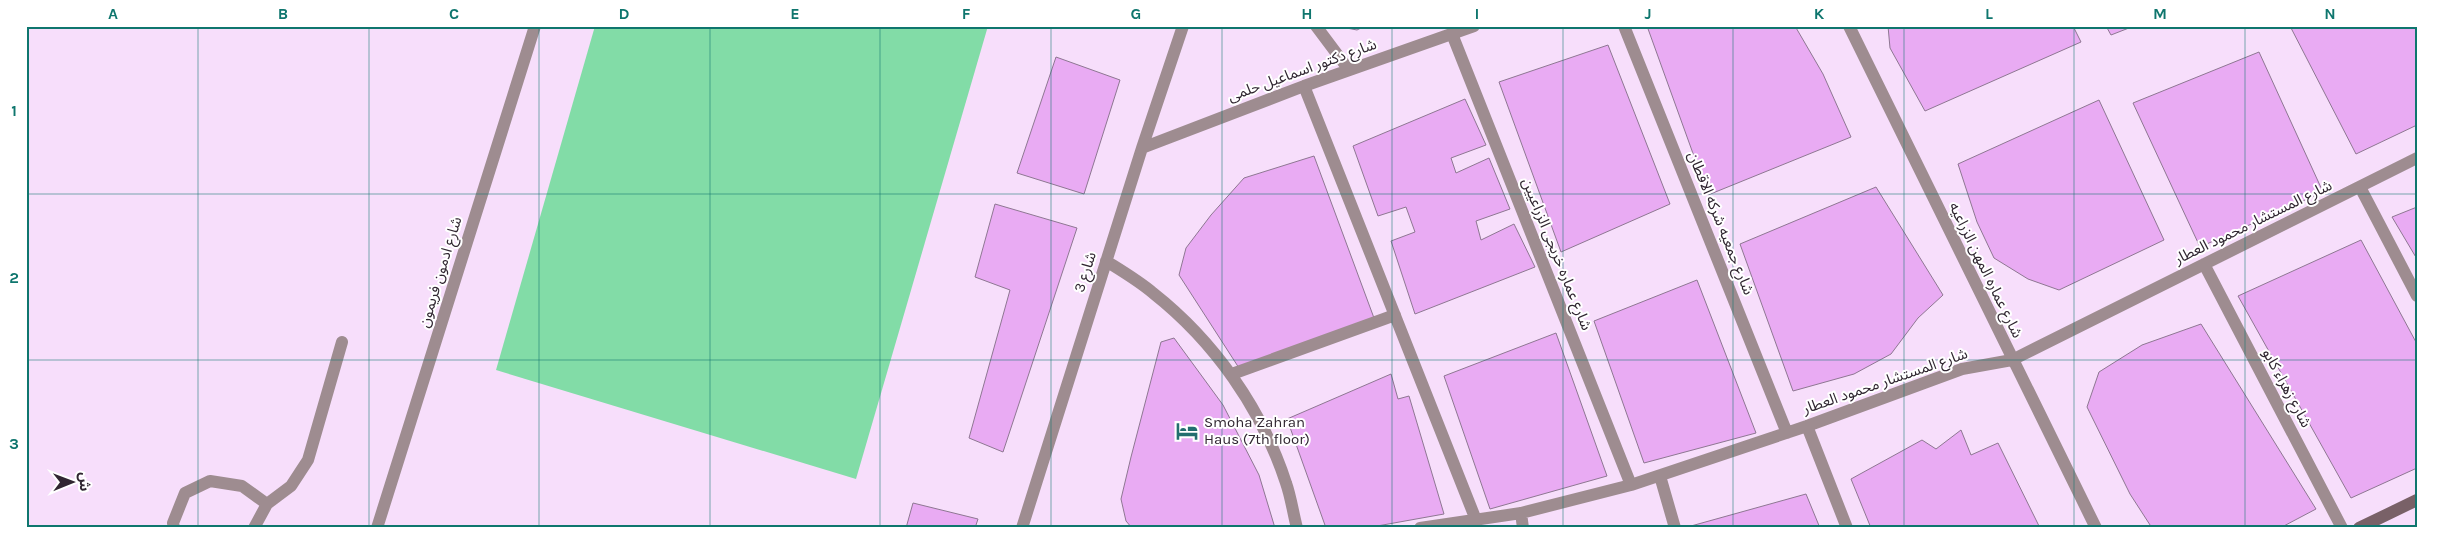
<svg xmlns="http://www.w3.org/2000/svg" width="2443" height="554" viewBox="0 0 2443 554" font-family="Karla,'Noto Sans Arabic',sans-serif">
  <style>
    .green { fill: #82dca7 }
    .building { fill: #e9abf3; stroke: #8e7792 }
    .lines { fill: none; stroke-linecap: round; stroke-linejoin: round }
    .service { stroke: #9e8c90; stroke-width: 12 }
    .minor { stroke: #9e8c90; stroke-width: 12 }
    .tertiary { stroke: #9e8c90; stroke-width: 12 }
    .secondary { stroke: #796167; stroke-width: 12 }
    .grid { fill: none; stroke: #0f766e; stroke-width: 1; stroke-opacity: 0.55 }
    .labels { text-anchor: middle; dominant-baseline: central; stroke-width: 4; stroke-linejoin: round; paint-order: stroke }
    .street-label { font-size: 15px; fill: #302631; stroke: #fff }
    .poi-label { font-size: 15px; fill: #302631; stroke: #fff; text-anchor: start }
    .neatline { fill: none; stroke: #0f766e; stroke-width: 2 }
    .grid-label { font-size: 16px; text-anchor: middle; font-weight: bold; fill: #0f766e }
  </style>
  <rect width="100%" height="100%" fill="#f7defb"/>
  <path class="green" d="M595 26H988L856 479 496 370Z"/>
  <path class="building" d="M1336 26H1365L1357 30Z
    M1647 26H1795L1823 74 1851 137 1708 195Z
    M1888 26H2073L2081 42 1925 111 1890 48Z
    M2106 26H2134L2111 35Z
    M2290 26H2417V125L2356 154Z
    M1608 45 1670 204 1561 252 1499 82Z
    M2259 52 2323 192 2200 247 2133 103Z
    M1056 57 1120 80 1084 194 1017 173Z
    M1465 99 1486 145 1451 158 1456 173 1489 158 1510 209 1476 221 1481 240 1514 224 1535 267 1415 314 1391 241 1415 232 1406 207 1378 216 1353 146Z
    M2099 100 2164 240 2059 290 2028 279 1994 258 1977 222 1958 164Z
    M1314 156 1374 318 1239 368 1179 275 1186 248 1211 215 1244 178Z
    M1876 187 1943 295 1918 318 1891 354 1854 374 1793 391 1740 244Z
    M995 204 1077 228 1003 452 969 438 1010 290 975 277Z
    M2417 207V259L2392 217Z
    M2361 240 2417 344V468L2351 498 2238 296Z
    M1697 280 1756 433 1644 463 1594 321Z
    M2201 324 2316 509 2280 528H2152L2130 494 2087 407 2099 372 2142 345Z
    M1556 333 1607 476 1490 509 1444 376Z
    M1174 338 1223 405 1259 475 1275 528H1132L1126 521 1121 499 1131 457 1161 342Z
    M1391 374 1398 399 1409 396 1444 514 1366 528H1326L1287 419Z
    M1961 430 1971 455 1998 443 2040 528H1871L1851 479 1922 440 1936 449Z
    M1806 494 1820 528H1692L1691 526Z
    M913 503 978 519 975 528H906Z"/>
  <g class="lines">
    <path class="service" d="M174 528 173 523 185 493 210 481 242 486 267 504
      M254 528 267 504 291 486 308 460 342 342"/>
    <path class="minor" d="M1316 26 1349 70
      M1624 26 1787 433
      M1849 26 2096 528
      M1452 34 1631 485
      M1304 86 1476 520
      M1142 148 1304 86 1474 26
      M2360 187 2417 296
      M1106 261C1122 271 1139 281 1153 293 1214 341 1262 409 1286 483 1291 497 1293 513 1297 528
      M2204 264 2342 528
      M1232 374 1395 315
      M1807 426 1847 528
      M1660 476 1675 528
      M1521 513 1523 528
      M1022 528 1142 148 1183 26
      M1420 528 1521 513 1631 485 1807 426 1962 369 2012 360 2417 158"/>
    <path class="tertiary" d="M377 528 535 26"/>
    <path class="secondary" d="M2359 528 2417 500"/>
  </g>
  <path class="grid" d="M198 26V528M369 26V528M539 26V528M710 26V528M880 26V528M1051 26V528M1222 26V528M1392 26V528M1563 26V528M1733 26V528M1904 26V528M2074 26V528M2245 26V528M26 194H2417M26 360H2417"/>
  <defs>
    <g id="hotel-bare" transform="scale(1.725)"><path d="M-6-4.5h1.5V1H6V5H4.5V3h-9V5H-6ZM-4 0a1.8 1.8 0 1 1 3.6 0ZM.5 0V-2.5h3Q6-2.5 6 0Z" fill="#226e6f" stroke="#fff" stroke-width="2.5" paint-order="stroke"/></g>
  </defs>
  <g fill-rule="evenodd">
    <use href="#hotel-bare" x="1187" y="431"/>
  </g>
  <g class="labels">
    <g class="street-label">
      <text transform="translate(1302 70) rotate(-20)">شارع دكتور اسماعيل حلمى</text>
      <text transform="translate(2253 222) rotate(-26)">شارع المستشار محمود العطار</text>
      <text transform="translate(1721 223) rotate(68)">شارع جمعيه شركه الاقطان</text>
      <text transform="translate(1557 254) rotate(68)">شارع عماره خريجى الزراعيين</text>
      <text transform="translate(1986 270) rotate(64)">شارع عماره المهن الزراعيه</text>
      <text transform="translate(440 272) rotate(-73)">شارع ادمون فريمون</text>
      <text transform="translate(1085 272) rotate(-72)">شارع 3</text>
      <text transform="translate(1885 381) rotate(-19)">شارع المستشار محمود العطار</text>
      <text transform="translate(2287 388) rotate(62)">شارع زهراء كابو</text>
    </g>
    <g class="poi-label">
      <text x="1204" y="422">Smoha Zahran<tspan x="1204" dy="17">Haus (7th floor)</tspan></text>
    </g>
  </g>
  <rect width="2443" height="554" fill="none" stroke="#ffffff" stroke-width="55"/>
  <g transform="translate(72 482) rotate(89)" stroke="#ffffff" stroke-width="4" paint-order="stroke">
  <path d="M0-4L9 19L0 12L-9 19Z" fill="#302631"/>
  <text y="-8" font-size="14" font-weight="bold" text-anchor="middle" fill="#302631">ش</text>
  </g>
  <rect x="28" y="28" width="2388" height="498" class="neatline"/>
  <g class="grid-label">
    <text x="113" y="19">A</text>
    <text x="283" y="19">B</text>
    <text x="454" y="19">C</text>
    <text x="624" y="19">D</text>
    <text x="795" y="19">E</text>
    <text x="966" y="19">F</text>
    <text x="1136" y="19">G</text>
    <text x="1307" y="19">H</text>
    <text x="1477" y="19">I</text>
    <text x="1648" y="19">J</text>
    <text x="1819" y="19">K</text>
    <text x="1989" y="19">L</text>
    <text x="2160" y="19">M</text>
    <text x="2330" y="19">N</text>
    <text x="14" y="116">1</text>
    <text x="14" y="283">2</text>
    <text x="14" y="449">3</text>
  </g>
</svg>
